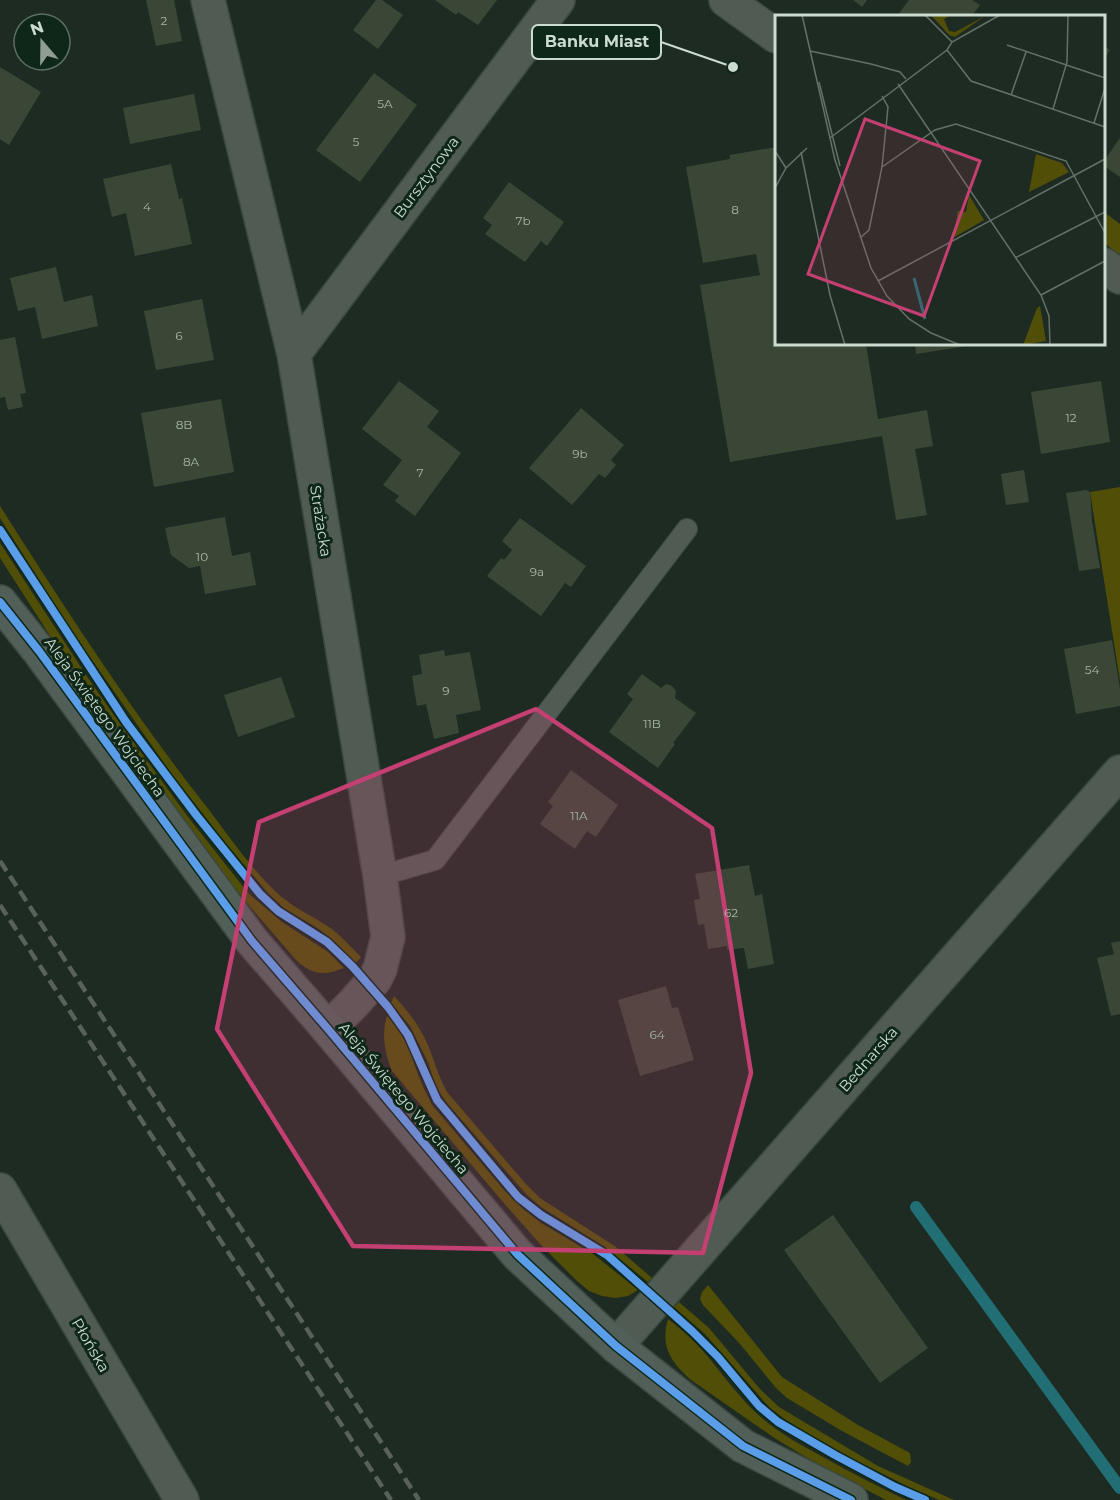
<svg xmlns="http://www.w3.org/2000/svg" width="1120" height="1500" viewBox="0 0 1120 1500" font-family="Montserrat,sans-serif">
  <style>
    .green { fill: #514e07 }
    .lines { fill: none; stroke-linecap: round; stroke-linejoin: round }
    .stream { stroke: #226e75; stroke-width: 12 }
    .building { fill: #3b4736 }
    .lane-casing { stroke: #3b473f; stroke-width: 22 }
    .street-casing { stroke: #3b473f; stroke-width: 36 }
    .secondary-casing { stroke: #3b473f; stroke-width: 36 }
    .lane { stroke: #505b54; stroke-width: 20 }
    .street { stroke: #505b54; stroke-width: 33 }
    .secondary { stroke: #515f58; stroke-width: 33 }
    .rail { stroke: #58615b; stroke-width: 4.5; stroke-dasharray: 12 6; stroke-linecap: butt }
    .cycleway-casing { stroke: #0e2718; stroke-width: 11 }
    .cycleway { stroke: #5a9eea; stroke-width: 8 }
    .marked { fill: #c43f72; fill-opacity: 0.2; stroke: #c43f72; stroke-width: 4.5; stroke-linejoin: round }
    .labels { text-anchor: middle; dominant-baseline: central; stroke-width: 6; stroke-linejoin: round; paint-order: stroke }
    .number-label { font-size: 12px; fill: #a8b6aa }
    .street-label { font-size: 15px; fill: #ccdbd0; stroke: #0e2718 }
    .inset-river { fill: none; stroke: #226e75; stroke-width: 3 }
    .inset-road { fill: none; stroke: #647168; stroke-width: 1.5 }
    .view { fill: #c43f72; fill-opacity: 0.15; stroke: #c43f72; stroke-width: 3 }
    .inset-edge { fill: none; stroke: #ccdbd0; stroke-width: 3 }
    .leader { fill: none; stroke: #ccdbd0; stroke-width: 2 }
    .callout-dot { fill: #ccdbd0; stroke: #0e2718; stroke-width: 2 }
    .callout { fill: #0e2718; stroke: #ccdbd0; stroke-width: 2 }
    .callout-label { font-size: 16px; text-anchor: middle; font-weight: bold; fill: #ccdbd0 }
  </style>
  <rect width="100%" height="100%" fill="#1e2b22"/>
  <path class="green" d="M1104 212 1120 224V255L1104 243Z
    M1120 487V681L1090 492Z
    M0 506C65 608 131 711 206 806 228 835 249 866 275 891 291 907 313 916 332 929 342 937 352 948 361 957L356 963 333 940 319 929 284 908 268 893 228 846 171 773 69 627 0 518Z
    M0 543 88 678 116 718 188 817 249 894 282 922 328 952 344 968C324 976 312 975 296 960L227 880 65 659 0 558Z
    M394 996C407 1010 419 1025 427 1043 434 1059 438 1076 447 1092L525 1183 540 1198 616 1247 652 1278 648 1282 605 1247 541 1207 527 1195 447 1103 436 1087 428 1062 410 1026 391 1003Z
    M387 1016C406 1030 411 1058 420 1079 423 1088 428 1096 432 1105L504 1190 523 1209 541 1223 593 1254 638 1290 628 1296 615 1298 602 1296 589 1291 576 1280 541 1245 503 1202 392 1071C385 1053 381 1035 387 1016Z
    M708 1285 782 1377 858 1425 910 1453 911 1462 908 1466 842 1431 787 1398 776 1388 740 1344 703 1305 700 1299 702 1292Z
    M679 1302 709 1328 760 1389 779 1407 878 1466 954 1500H939L909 1487 835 1450 786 1420 770 1408 705 1334 674 1307Z
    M668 1319C680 1328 691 1338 702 1350 719 1369 734 1391 752 1409 773 1430 799 1444 825 1458 851 1473 879 1487 906 1500H886L817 1464 776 1439 691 1380C671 1362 660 1347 668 1319Z"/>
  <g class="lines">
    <path class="stream" d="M916 1207 1120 1488"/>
  </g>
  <path class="building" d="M146 0H174L182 41 156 46Z
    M376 0H382L403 15 378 49 353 30Z
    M435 0H497L478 25 458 12 456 15Z
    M853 0H867L862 7Z
    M909 0H972L980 5 972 16H897Z
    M1104 46 1110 50 1104 59Z
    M0 67 41 92 9 145 0 139Z
    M374 73 417 105 360 182 316 150Z
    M194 94 201 130 130 144 123 108Z
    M1120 138V177L1104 166V161Z
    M776 147V344H866L878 419 927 410 933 446 915 449 927 515 896 520 882 436 730 462 700 285 760 275 756 254 703 263 686 167 730 159V155Z
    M171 164 179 199 182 198 192 244 135 256 126 213 112 217 103 179Z
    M509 182 564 222 547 246 541 241 525 262 485 234 492 225 483 218Z
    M56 267 64 302 92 295 98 326 42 339 35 307 18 311 10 278Z
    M202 299 214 360 156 370 144 311Z
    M15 337 26 393 20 394 23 407 8 410 5 397 0 398V340Z
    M915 344H973V345L916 354Z
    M399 381 439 411 427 427 461 453 415 516 395 501 399 496 383 485 402 460 362 429Z
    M1101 381 1110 442 1041 454 1031 392Z
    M221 399 234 472 154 487 141 413Z
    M581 408 624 445 611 460 616 465 605 478 599 474 572 505 529 468Z
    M1024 470 1029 502 1006 505 1001 474Z
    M1086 490 1090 492 1092 521 1100 568 1079 571 1066 493Z
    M225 517 232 556 250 552 256 585 205 594 200 566 189 568 171 555 165 528Z
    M520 518 586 566 571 587 565 583 541 616 487 576 501 558 504 560 512 550 502 541Z
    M1112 640 1120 689V706L1076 714 1064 649Z
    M444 650 445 656 470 652 481 710 456 715 459 733 434 739 426 704 417 706 412 676 422 674 419 655Z
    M642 674 661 688 666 684 672 686 676 691 675 698 696 713 673 743 675 744 658 768 609 732 633 699 627 694Z
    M281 677 295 717 238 737 224 695Z
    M571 770 618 805 596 837 587 831 575 849 540 824 553 806 548 802Z
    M749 865 755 896 762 894 774 964 748 969 744 948 727 950V946L708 949 704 924 698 925 694 900 700 899 695 874Z
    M1120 941V1014L1111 1016 1097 958 1114 954 1111 943Z
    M666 986 672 1008 678 1007 694 1060 640 1076 618 1000Z
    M833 1215 928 1348 880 1383 784 1250Z"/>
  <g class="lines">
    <g class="lane-casing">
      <path id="lane" d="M380 876 435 860 687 529"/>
    </g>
    <g class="street-casing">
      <path id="street" d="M208 0 294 354 380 876 388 937 380 969 375 979 353 1004 328 1029
        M726 0 776 36
        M1104 265 1120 277
        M294 354 558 0
        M0 1190 182 1500
        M616 1346 1120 772"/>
    </g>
    <g class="secondary-casing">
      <path id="secondary" d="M0 602 39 651 252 941 328 1029 517 1254 616 1346 743 1446 851 1500"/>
    </g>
    <use href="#lane" class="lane"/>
    <use href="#street" class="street"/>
    <use href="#secondary" class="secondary"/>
    <path class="rail" d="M0 861 419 1500
      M0 905 391 1500"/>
    <g class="cycleway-casing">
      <path id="cycleway" d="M0 530 126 722 197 816 260 894 278 911 327 942 352 966 388 1007 408 1035 437 1100 518 1197 541 1215 607 1255 692 1331 718 1357 759 1406 778 1422 835 1455 895 1487 925 1500
        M0 602 39 651 252 941 328 1029 517 1254 616 1346 743 1446 851 1500"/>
    </g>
    <use href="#cycleway" class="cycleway"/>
  </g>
  <path class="marked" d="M536 709 712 828 751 1073 703 1253 353 1246 217 1029 259 822Z"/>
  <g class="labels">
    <g class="number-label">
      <text x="164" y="20">2</text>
      <text x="385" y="103">5A</text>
      <text x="356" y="141">5</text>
      <text x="147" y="206">4</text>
      <text x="735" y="209">8</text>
      <text x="523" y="220">7b</text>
      <text x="179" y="335">6</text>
      <text x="1071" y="417">12</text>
      <text x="184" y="424">8B</text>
      <text x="580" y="453">9b</text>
      <text x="191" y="461">8A</text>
      <text x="420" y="472">7</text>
      <text x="202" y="556">10</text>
      <text x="537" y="571">9a</text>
      <text x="1092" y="669">54</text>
      <text x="446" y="690">9</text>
      <text x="652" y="723">11B</text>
      <text x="579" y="815">11A</text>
      <text x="731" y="912">62</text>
      <text x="657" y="1034">64</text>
    </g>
    <g class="street-label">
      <text transform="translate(426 177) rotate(-53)">Bursztynowa</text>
      <text transform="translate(321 521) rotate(81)">Strażacka</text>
      <text transform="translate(105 717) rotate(54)">Aleja Świętego Wojciecha</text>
      <text transform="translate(868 1059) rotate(-49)">Bednarska</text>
      <text transform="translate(404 1098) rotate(50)">Aleja Świętego Wojciecha</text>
      <text transform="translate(91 1345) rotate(60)">Płońska</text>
    </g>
  </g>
  <g transform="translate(775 15)">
    <rect width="330" height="330" fill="#1e2b22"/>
    <path d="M156 0H176L169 4 174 16 180 17 210 1 180 22 174 20ZM261 139 287 148 294 157 254 177ZM194 180 209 205 178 223 183 196 191 197ZM265 291 271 326 248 330 262 293Z" fill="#514e07"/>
    <path class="inset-river" d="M139 263 150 304"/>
    <path class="inset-road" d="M27 0 60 145 96 253 112 281 134 304 156 318 185 330M150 0 177 27M232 30 330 63M172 35 196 66 330 112M35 36 96 49 125 57 131 64M44 67 65 151M123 69 266 280 274 301 275 330M236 80 251 37M278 94 292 47 293 0M319 108 330 73M55 123 172 35 177 27 225 0M0 136 11 153M26 137 55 280 70 330M107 152 160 115 181 109 291 146 330 218M0 173 11 153 32 133M85 223 94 215 107 152 113 92 107 81M240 243 330 197M103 266 330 144M266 280 330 246"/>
    <path class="view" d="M90 104 205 146 149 301 33 259Z"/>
    <rect width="330" height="330" class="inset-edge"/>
  </g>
  <path class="leader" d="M733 67L661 42"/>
  <circle class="callout-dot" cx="733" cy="67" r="6"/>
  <rect class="callout" x="532" y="25" width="129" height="34" rx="6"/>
  <g class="callout-label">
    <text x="597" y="47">Banku Miast</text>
  </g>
  <g transform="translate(42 42) rotate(340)"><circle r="28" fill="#0e2718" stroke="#5a6f62" stroke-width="1.5"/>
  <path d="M0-4.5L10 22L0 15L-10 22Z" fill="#8f9d93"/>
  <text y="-9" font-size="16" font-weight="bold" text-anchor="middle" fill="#ccdbd0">N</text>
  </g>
</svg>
